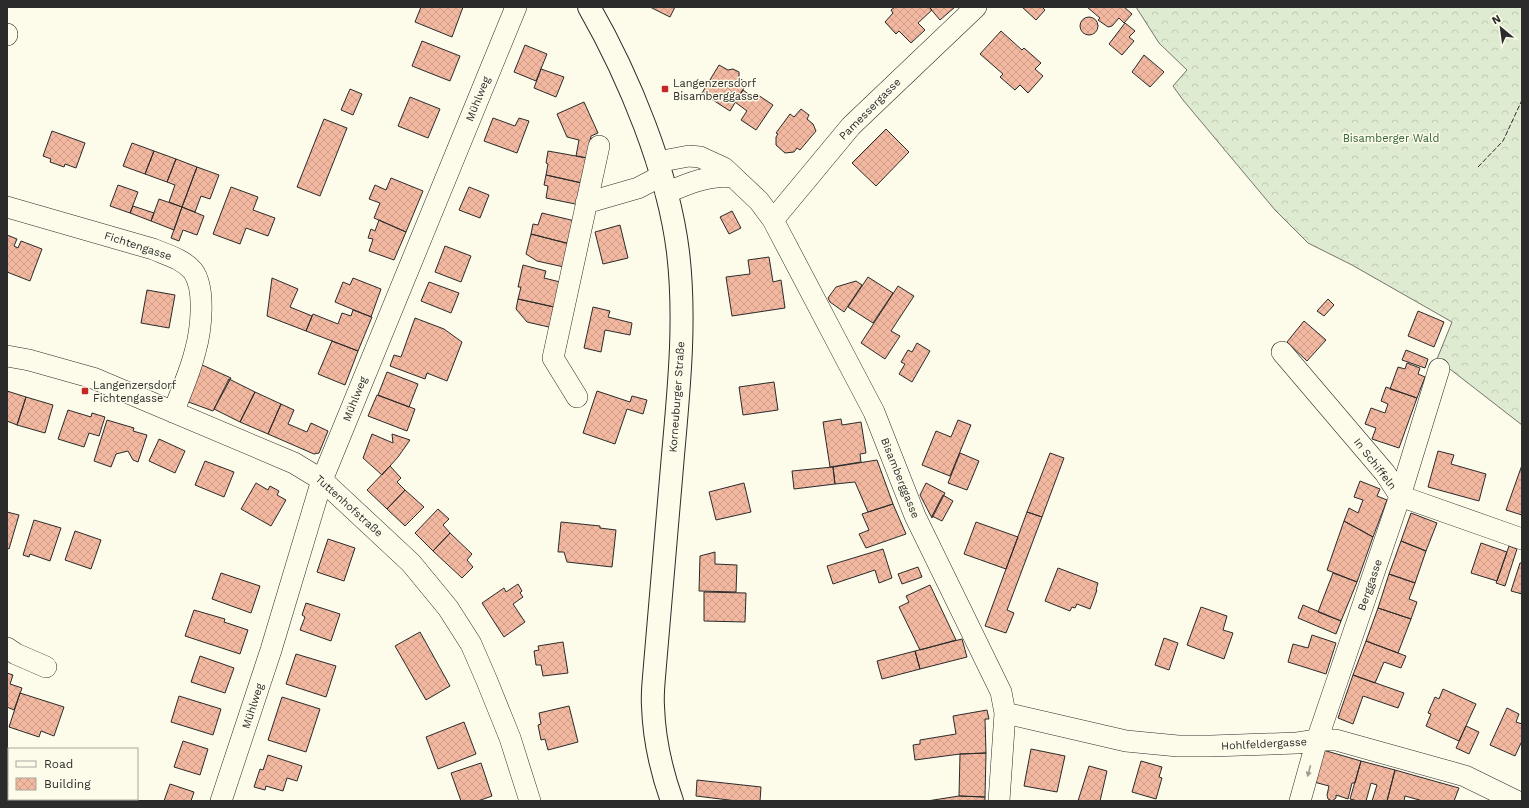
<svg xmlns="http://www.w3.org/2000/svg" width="1529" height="808" viewBox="0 0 1529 808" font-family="'Work Sans',sans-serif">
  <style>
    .forest { fill: url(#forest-crowns); stroke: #74746e }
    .building { fill: url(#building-cross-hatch); stroke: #2b2b2b }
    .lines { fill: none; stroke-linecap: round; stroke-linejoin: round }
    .minor-casing { stroke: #2b2b2b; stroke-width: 22 }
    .major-casing { stroke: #2b2b2b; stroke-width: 24 }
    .minor { stroke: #fdfbea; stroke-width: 21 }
    .major { stroke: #fdfbea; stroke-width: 22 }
    .fence { stroke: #2b2b2b; stroke-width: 1; stroke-dasharray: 5 2; stroke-linecap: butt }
    .oneway { fill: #9e9d94 }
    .poi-dot { fill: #c62828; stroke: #fdfbea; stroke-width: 1.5 }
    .labels { text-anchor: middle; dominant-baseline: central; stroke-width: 3; stroke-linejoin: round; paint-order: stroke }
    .poi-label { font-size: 11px; fill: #2b2b2b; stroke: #fdfbea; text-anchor: start }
    .street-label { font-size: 11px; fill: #2b2b2b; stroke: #fdfbea }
    .park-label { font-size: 11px; fill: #34623c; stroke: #fdfbea }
  </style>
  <defs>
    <pattern id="forest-crowns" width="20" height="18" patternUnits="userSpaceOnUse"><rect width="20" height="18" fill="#deebd1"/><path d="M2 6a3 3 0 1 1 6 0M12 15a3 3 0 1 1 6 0" fill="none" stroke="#bfcab4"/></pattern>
    <pattern id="building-cross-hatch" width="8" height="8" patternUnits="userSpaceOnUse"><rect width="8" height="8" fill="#f2b8a0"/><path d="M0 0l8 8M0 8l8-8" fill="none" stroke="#d09e8a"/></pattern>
  </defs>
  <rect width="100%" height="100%" fill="#fdfbea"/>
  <path class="forest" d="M1136 7H1522V425L1437 359 1452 322 1352 265 1308 243 1275 210 1183 100 1173 86 1187 70 1159 43Z"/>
  <path class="building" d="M421 7H463L452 37 415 22Z
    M650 7H675L670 17Z
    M895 7H929L932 10 918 23 925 30 911 43 899 31 896 34 885 22 893 13 891 10Z
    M929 7H955L940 20Z
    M1022 7H1042L1045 10 1036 20Z
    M1087 7H1124L1132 14 1124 23 1119 18 1112 26 1108 27 1098 20 1100 18Z
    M1080 26a9 9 0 1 1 18 0a9 9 0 1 1-18 0Z
    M1125 23 1135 31 1129 37 1134 41 1122 55 1109 44Z
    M1001 31 1022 50 1024 48 1041 63 1035 69 1043 76 1028 93 1020 85 1015 90 1000 77 1003 74 980 54Z
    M422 41 460 56 450 81 412 66Z
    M525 45 547 54 536 81 514 72Z
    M1144 55 1164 72 1150 87 1132 72Z
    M719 65 728 70 733 69 739 72V78L747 83 730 111 702 93Z
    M541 69 564 77 556 97 534 88Z
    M350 89 362 94 353 115 341 110Z
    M743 90 755 99 758 95 773 105 756 130 741 120 747 111 735 102Z
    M410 97 440 109 428 138 398 126Z
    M584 102 598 133 591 136 587 158 576 156 579 140 567 137 557 114Z
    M801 109 809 115 807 119 813 124 816 131 800 150 797 148 794 152 785 153 776 145V137L778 134 776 133 790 114 794 117Z
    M493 118 515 126 519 118 529 121 517 153 484 141Z
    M324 119 347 128 320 196 297 187Z
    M886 129 909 152 876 186 852 163Z
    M52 131 85 143 76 168 65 164 64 167 50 162 51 159 43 156Z
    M132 143 154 151 145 174 123 166Z
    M154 151 176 159 167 182 145 174Z
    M548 151 587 158 582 183 546 175 548 164 546 163Z
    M176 159 197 167 182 207 169 202 175 185 167 182Z
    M197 167 219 175 210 199 201 196 195 212 182 207Z
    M546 175 582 183 580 205 546 198 548 186 544 185Z
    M391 178 423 191 406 232 374 218 380 203 369 199 375 185 386 190Z
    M118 185 138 192 130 213 110 206Z
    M231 187 258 197 253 210 275 218 268 236 246 228 240 244 213 234Z
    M469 187 489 195 480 218 459 210Z
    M159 199 182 207 174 230 151 221Z
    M133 206 154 213 151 221 130 213Z
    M182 207 204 216 197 235 183 230 179 241 171 238Z
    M732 211 741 228 729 234 720 217Z
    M542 213 575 221 570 244 531 234 533 224 538 225Z
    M379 220 406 232 394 260 369 251 373 239 368 238 371 229 375 231Z
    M620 225 628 258 603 264 595 232Z
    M531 234 570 244 564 267 537 261 526 254Z
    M7 235 17 239 14 246 18 248 21 241 42 249 30 281 7 272Z
    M445 246 471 256 461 282 435 272Z
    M769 257 773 282 781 280 785 308 732 316 726 277 750 274 748 260Z
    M523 265 546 271 544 278 564 283 554 307 518 299 521 287H518Z
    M868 277 893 293 873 323 848 307Z
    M272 278 298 289 290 307 312 316 306 331 267 316Z
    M353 278 381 289 371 317 335 302 343 282 350 285Z
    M856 281 862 285 844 312 830 302 828 298 836 287Z
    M429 282 459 293 451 313 421 301Z
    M898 286 914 296 891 331 900 336 885 359 861 343Z
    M147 290 175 295 169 328 141 323Z
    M518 299 554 307 553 328 527 322 516 309Z
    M1328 299 1334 305 1324 316 1317 311Z
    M593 307 610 311 608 317 632 323 630 335 605 330 601 352 584 348Z
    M353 310 372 317 358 351 306 331 313 314 338 324 342 313 351 316Z
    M1418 311 1444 322 1434 347 1408 336Z
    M415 318 444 329 462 342 447 381 427 373 425 379 390 366 394 355 401 357Z
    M1304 321 1326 340 1307 361 1287 342Z
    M332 341 358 351 345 385 318 374Z
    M917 343 930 351 912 382 899 374 905 364 901 362 908 350 912 352Z
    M1406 350 1428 359 1425 368 1402 360Z
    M1407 363 1420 368 1418 374 1425 377 1417 398 1390 389 1398 367 1405 369Z
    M200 364 231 378 213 411 183 400Z
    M387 372 418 384 409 407 378 395Z
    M229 379 255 392 240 422 214 409Z
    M774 382 778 410 743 415 739 387Z
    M1386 387 1417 398 1399 448 1372 439 1376 428 1365 424 1371 408 1385 413 1388 404 1381 401Z
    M7 391 26 397 17 425 7 421Z
    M597 391 630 402 632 396 647 400 643 414 627 409 615 444 583 433Z
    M255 392 281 404 268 434 240 422Z
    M377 395 415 409 407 431 368 416Z
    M26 397 53 405 45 433 17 425Z
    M281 404 294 410 288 424 307 432 311 423 328 431 319 453 314 454 268 434Z
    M68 410 91 417 92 413 105 417 99 436 89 433 84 447 58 439Z
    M841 419 842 425 861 422 866 453 860 454 861 462 830 467 823 422Z
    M107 420 134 428 133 431 147 435 138 462 133 460 128 451 116 454 111 467 94 461Z
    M958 420 971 425 950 476 922 465 936 431 951 437Z
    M372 434 393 443 392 434 410 440 398 457 382 475 363 458Z
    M159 439 185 451 175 473 149 461Z
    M1438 451 1454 455 1451 464 1486 474 1479 501 1428 487Z
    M960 453 979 461 967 490 948 483Z
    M1050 453 1064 458 1042 517 1027 512Z
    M877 460 893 504 868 512 855 482 835 484 833 467Z
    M205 461 234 472 224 497 195 485Z
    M1522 465V515L1506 510Z
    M390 466 401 478 397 482 405 490 387 509 367 490Z
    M833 467 835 484 794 489 792 471Z
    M1360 481 1380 489 1377 496 1387 500 1373 537 1344 521 1349 508 1358 513 1363 500 1354 497Z
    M256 483 268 490 270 486 279 491 277 495 286 500 271 526 241 509Z
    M744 483 751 512 716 520 709 492Z
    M926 483 945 493 932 518 920 495Z
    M405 490 424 507 405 526 387 509Z
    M943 495 953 501 942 521 932 516Z
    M893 504 906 534 866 548 859 534 869 530 862 514Z
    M438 509 449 519 443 525 450 533 433 551 415 533Z
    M7 512 19 515 9 549 7 548Z
    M1027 512 1042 517 1007 610 1014 613 1006 633 985 626Z
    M1411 513 1437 523 1426 551 1401 541Z
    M34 520 61 528 50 561 30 554 29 557 23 555Z
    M1344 521 1373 537 1357 582 1327 570Z
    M561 522 600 526V528L616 530 612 567 567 562 564 552H558Z
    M976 522 1018 537 1006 569 964 554Z
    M75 531 101 540 91 569 65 560Z
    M450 533 472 554 467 560 473 567 462 578 433 551Z
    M328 539 355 548 344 581 317 572Z
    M1401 541 1426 551 1415 583 1389 574Z
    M1481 543 1507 552 1497 581 1471 573Z
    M1509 546 1517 549 1505 586 1496 583Z
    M883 549 892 578 879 583 875 570 833 584 827 566Z
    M715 552V564L737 565 736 592 699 591 700 556Z
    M1520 563H1522V594L1511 591Z
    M918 567 922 577 902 584 898 574Z
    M1058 568 1098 583 1096 590H1097L1090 609 1077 604 1075 608 1072 607 1070 611 1045 601Z
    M221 573 260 586 251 613 212 599Z
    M1333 573 1357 582 1341 621 1318 612Z
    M1389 574 1415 583 1409 599 1417 602 1411 619 1378 608Z
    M518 584 522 591 520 593 523 597 513 604 525 622 504 637 482 603 504 588 506 592Z
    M930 585 956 640 920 650 899 607 909 602 906 596Z
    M704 592 746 593 745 622 704 621Z
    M306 603 340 614 331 641 300 630 305 617 302 615Z
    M1303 605 1341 621 1336 634 1298 618Z
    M1201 607 1227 616 1223 630 1233 633 1224 659 1187 645Z
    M1378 608 1411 619 1398 653 1366 641Z
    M194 610 225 619 224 622 248 630 240 654 185 636Z
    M420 632 450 686 426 700 395 646Z
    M1312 635 1336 643 1326 674 1288 662 1293 644 1308 648Z
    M1164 638 1178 643 1169 670 1155 665Z
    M962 639 967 657 920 669 915 651Z
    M1366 641 1406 656 1401 668 1384 662 1375 683 1353 675Z
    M563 642 568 673 543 676 541 665H536L534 651 539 650 538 646Z
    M915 651 920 669 882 679 877 661Z
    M296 654 336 666 326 697 286 684Z
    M200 656 234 668 225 693 191 682Z
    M7 673 13 675 10 684 22 688 14 710 7 707Z
    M1353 675 1404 693 1398 708 1363 696 1353 724 1338 718Z
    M1443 689 1476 704 1459 741 1426 726 1431 714 1428 713 1435 697 1439 699Z
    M20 693 64 707 54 736 41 731 39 737 9 727Z
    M179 696 221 709 213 735 171 722Z
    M282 697 320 709 306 752 268 740Z
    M569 706 578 742 548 750 545 739 541 740 538 725 541 724 539 713Z
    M1507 708 1519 714 1516 722 1522 724V741L1515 756 1490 745Z
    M987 710 989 719H985L986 753 960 754 915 760 913 745 920 744V740L956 734 953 716Z
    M464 722 476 754 438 769 426 737Z
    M1466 726 1479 732 1469 754 1456 748Z
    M183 741 208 749 200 775 174 767Z
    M1031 749 1065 756 1057 792 1024 786Z
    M1323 750 1361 761 1355 783H1352L1348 799 1336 795V798L1332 801 1328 799 1327 795 1329 786 1314 782Z
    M986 753 985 797 959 796 960 754Z
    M268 755 302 766 297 781 287 778 283 791 266 786 265 790 254 787 260 769 263 770Z
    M1141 761 1162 767 1159 777 1162 778 1156 799 1132 792Z
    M1361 761 1395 770 1387 801H1372L1377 785 1371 783 1366 801H1358L1350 799Z
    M481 763 492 796 478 801H461L451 773Z
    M1089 766 1107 771 1100 801H1078Z
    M1395 770 1459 788 1454 801H1423L1405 796 1404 801H1387Z
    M697 780 761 787 760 801H737L696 796Z
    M170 784 194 792 191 801H164Z
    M959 796 985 797V801H927Z"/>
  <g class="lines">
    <g class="minor-casing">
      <path id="minor" d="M7 35V34
        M657 162 689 156 700 157 724 168 759 201 773 220 874 412 915 516 1001 692 1005 713 999 801
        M666 193C687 184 710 174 733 177
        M586 203 638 188 661 176
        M7 207 153 249C167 255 183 259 193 271 206 289 201 331 195 352 190 372 181 393 173 412
        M773 220 851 126 976 7
        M1282 352 1385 473 1400 496 1522 539
        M7 356 29 360 93 378 294 463 322 480 411 563 448 608 471 644 487 681 510 738 530 801
        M577 397 553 358 599 146
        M7 648 16 654 46 667
        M1005 713 1126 741 1178 746H1211L1297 743 1317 740H1336L1465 776 1516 801
        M221 801 271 650 322 480 516 7
        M1300 801 1317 740 1400 496 1439 369"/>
    </g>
    <g class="major-casing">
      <path id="major" d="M589 7C629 77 668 171 678 252 686 319 679 388 673 455 667 525 661 595 655 665 654 679 652 693 653 706 654 739 661 770 672 801"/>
    </g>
    <use href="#minor" class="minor"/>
    <use href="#major" class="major"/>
    <path class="fence" d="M1478 167 1503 141 1522 100"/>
  </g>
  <defs><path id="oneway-solid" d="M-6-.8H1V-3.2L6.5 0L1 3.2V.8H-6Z"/></defs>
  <use class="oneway" href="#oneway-solid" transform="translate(1309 771) rotate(105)"/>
  <g class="poi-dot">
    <rect x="661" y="85" width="8" height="8" rx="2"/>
    <rect x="81" y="387" width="8" height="8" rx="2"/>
  </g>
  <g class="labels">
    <g class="poi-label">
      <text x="673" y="83">Langenzersdorf<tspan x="673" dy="13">Bisamberggasse</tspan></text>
      <text x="93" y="385">Langenzersdorf<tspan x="93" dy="13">Fichtengasse</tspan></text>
    </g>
    <g class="street-label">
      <text transform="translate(478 99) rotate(-68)">Mühlweg</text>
      <text transform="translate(870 109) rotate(-45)">Pamessergasse</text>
      <text transform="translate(138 246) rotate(18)">Fichtengasse</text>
      <text transform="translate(677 397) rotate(-86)">Korneuburger Straße</text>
      <text transform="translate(355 399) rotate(-68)">Mühlweg</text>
      <text transform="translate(1375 464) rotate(52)">In Schiffeln</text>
      <text transform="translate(900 478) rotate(68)">Bisamberggasse</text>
      <text transform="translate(349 506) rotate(42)">Tuttenhofstraße</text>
      <text transform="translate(1370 585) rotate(-71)">Berggasse</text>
      <text transform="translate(253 706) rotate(-72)">Mühlweg</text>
      <text transform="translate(1264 744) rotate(-3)">Hohlfeldergasse</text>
    </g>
    <g class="park-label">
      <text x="1391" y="138">Bisamberger Wald</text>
    </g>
  </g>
  <rect width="1529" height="808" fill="none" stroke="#2b2b2b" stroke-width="16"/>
  <rect x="8" y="748" width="130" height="52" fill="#fdfbea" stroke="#a9a89e"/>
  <rect x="16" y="761" width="20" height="6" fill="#fdfbea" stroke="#a9a89e"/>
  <text x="44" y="768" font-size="12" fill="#2b2b2b">Road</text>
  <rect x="16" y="778" width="20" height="12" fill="url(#building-cross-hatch)" stroke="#a9a89e"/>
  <text x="44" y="788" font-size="12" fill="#2b2b2b">Building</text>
  <g transform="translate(1501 28) rotate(331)" stroke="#fdfbea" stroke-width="3" paint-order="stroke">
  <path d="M0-3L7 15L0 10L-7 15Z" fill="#2b2b2b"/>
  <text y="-6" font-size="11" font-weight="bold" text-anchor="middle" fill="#2b2b2b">N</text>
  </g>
</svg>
